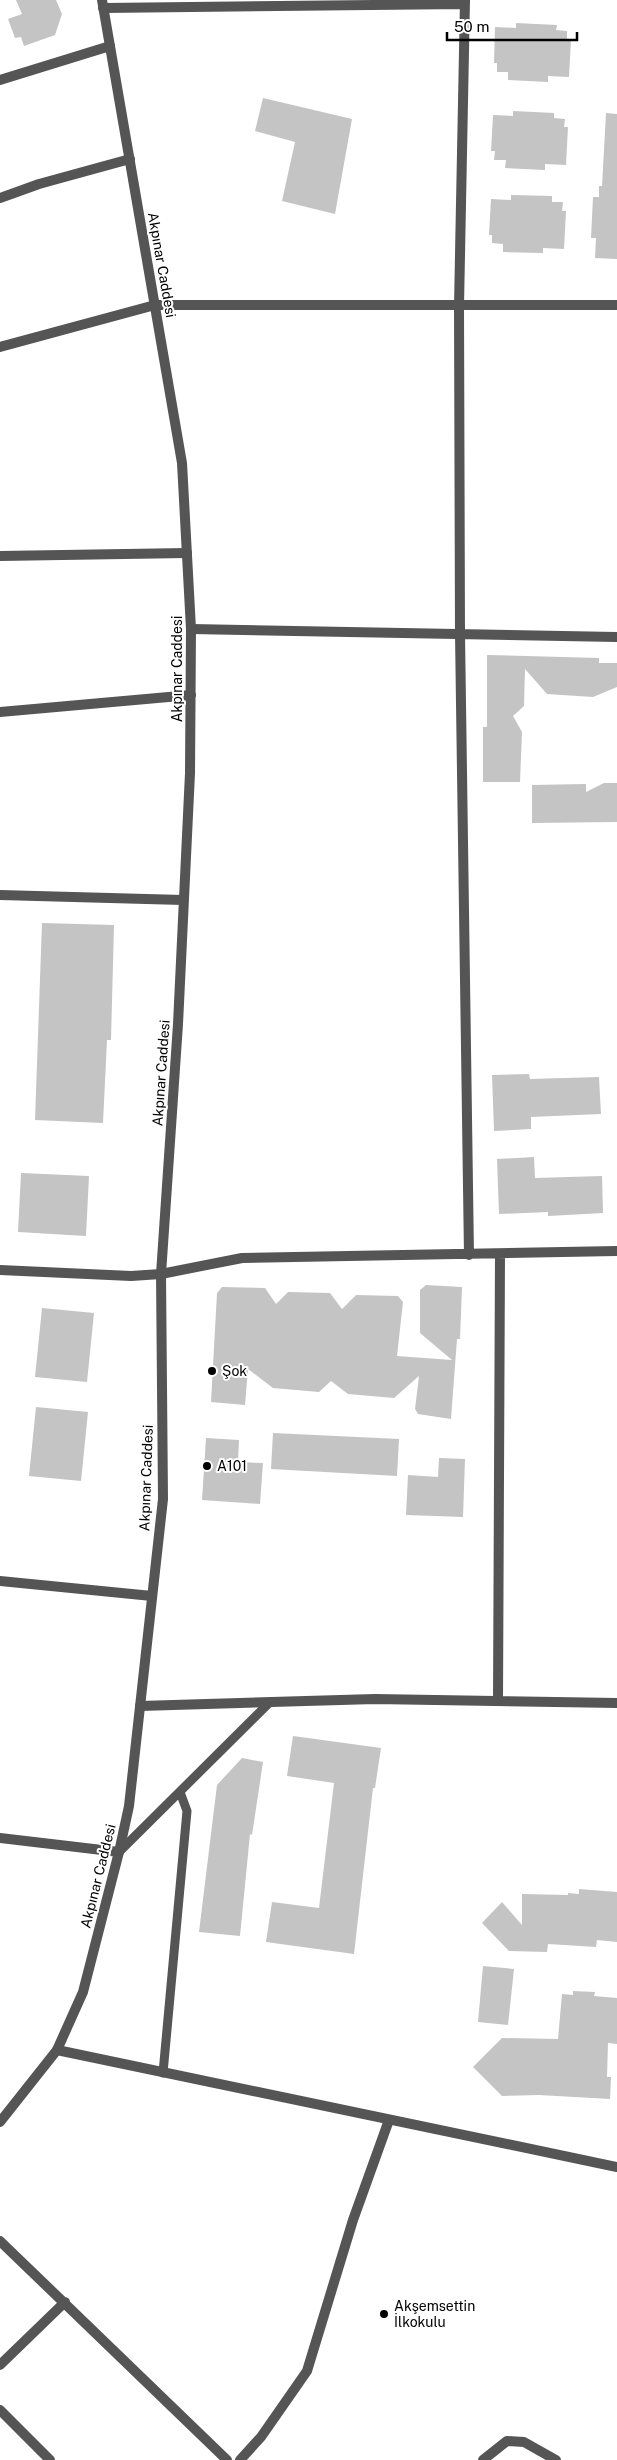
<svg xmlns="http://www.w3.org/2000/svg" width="617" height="2460" viewBox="0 0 617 2460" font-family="'Public Sans',sans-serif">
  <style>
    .building { fill: #c4c4c4 }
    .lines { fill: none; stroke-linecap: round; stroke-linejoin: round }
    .service { stroke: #555; stroke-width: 9 }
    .minor { stroke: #555; stroke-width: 10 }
    .tertiary { stroke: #555; stroke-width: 10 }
    .poi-dot { fill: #000; stroke: #fff; stroke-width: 2 }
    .labels { text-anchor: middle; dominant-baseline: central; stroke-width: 4; stroke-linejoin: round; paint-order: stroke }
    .street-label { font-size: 14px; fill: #000; stroke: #fff }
    .poi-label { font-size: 14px; fill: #000; stroke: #fff; text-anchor: start }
  </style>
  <rect width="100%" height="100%" fill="#fff"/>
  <path class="building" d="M16 0H56L62 14 55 35 24 46 21 37 15 38 8 19 22 14Z
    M516 23 557 25 556 30 567 31V39H571L569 77 548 76V82L508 80V72H497V63H494L495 27 516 28Z
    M263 98 352 119 335 214 282 201 295 142 255 131Z
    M513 111 554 113V118L565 119 564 127H568L566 165 545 164V170L505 168 506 160H494L495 151H491L493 115 513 116Z
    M606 113 617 114V259L595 258 596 238H591L593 197H599V186H602Z
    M511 195 552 196V202H563L562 211H566L564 249 543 248V253L503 252V244L492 243V235H489L491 199 511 200Z
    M487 655 599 658V663H617V687L593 697 547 694 525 669 524 706 513 716 522 732 520 782H483V727H487Z
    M604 783H617V822L532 823V785L586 784V792Z
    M42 923 114 925 111 1040H107L103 1123 35 1120Z
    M529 1074 530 1079 599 1077 601 1114 531 1117V1129L494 1131 492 1075Z
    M534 1157 535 1178 602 1176 603 1213 548 1216V1212L499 1214 497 1159Z
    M21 1173 89 1176 86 1236 18 1232Z
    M426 1285 462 1287 460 1339H457L451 1419 418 1414 415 1409 419 1376 394 1398 348 1394 331 1381 319 1392 273 1388 248 1369 245 1405 211 1402 217 1293 222 1287 265 1288 276 1304 288 1292 330 1293 342 1309 356 1295 398 1296 403 1302 397 1356 452 1360 420 1333V1290Z
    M42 1308 94 1313 87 1382 35 1377Z
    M36 1407 88 1412 81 1481 29 1476Z
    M273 1433 399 1439 397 1476 271 1469Z
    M206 1438 239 1440 238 1462 263 1463 260 1504 202 1500Z
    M439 1458 465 1459 463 1517 406 1515 408 1475 438 1477Z
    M293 1736 381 1748 375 1788H373L354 1954 266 1942 272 1902 319 1908 334 1783 287 1776Z
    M242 1758 263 1762 252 1835 250 1834 240 1936 199 1932 217 1785Z
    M579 1889 617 1892V1942L597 1940 596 1947 548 1944 547 1952 509 1951 482 1923 502 1902 522 1925V1894L568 1895V1893L579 1894Z
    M483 1966 514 1969 508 2025 478 2022Z
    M573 1991 595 1992 594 1996 617 1998V2044L608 2043 607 2077H611L610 2099 539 2095 502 2096 473 2067 502 2038 558 2039 562 1994 573 1995Z"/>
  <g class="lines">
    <path class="service" d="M119 1852 270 1702
      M163 2073 187 1811 180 1792"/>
    <path class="minor" d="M465 0 459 306 460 634 469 1255
      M103 8 464 4
      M0 80 110 46
      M0 198 39 184 130 159
      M0 347 155 305H617
      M0 556 187 553
      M191 629 617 637
      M0 712 191 695
      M0 895 183 900
      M0 1270 131 1276 161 1274 242 1258 617 1251
      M0 1581 152 1596
      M498 1701 500 1254
      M140 1706 375 1699 617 1703
      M0 1838 119 1852
      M57 2050 617 2167
      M0 2241 227 2460
      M0 2365 65 2302
      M0 2410 50 2460
      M240 2460 261 2437 307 2371 353 2220 389 2120
      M483 2460 507 2441 524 2442 556 2460"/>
    <path class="tertiary" d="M0 2122 57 2050 83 1992 119 1852 129 1806 163 1499 161 1274 178 1024 190 773 191 629 182 463 102 0"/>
  </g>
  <g class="poi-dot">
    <circle cx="212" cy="1371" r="5"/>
    <circle cx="207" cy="1466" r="5"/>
    <circle cx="384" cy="2314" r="5"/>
  </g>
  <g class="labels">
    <g class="street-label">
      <text transform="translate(162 265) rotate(80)">Akpınar Caddesi</text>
      <text transform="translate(177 669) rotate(-90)">Akpınar Caddesi</text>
      <text transform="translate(161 1073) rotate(-86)">Akpınar Caddesi</text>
      <text transform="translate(146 1478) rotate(-88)">Akpınar Caddesi</text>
      <text transform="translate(98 1876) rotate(-76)">Akpınar Caddesi</text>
    </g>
    <g class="poi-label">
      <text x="222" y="1371">Şok</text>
      <text x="217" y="1466">A101</text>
      <text x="394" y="2306">Akşemsettin<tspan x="394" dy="16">İlkokulu</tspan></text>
    </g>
  </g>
  <path d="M447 32v8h130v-8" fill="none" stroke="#000000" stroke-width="2.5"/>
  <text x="454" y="32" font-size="15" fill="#000000" stroke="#ffffff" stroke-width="4" paint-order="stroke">50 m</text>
</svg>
